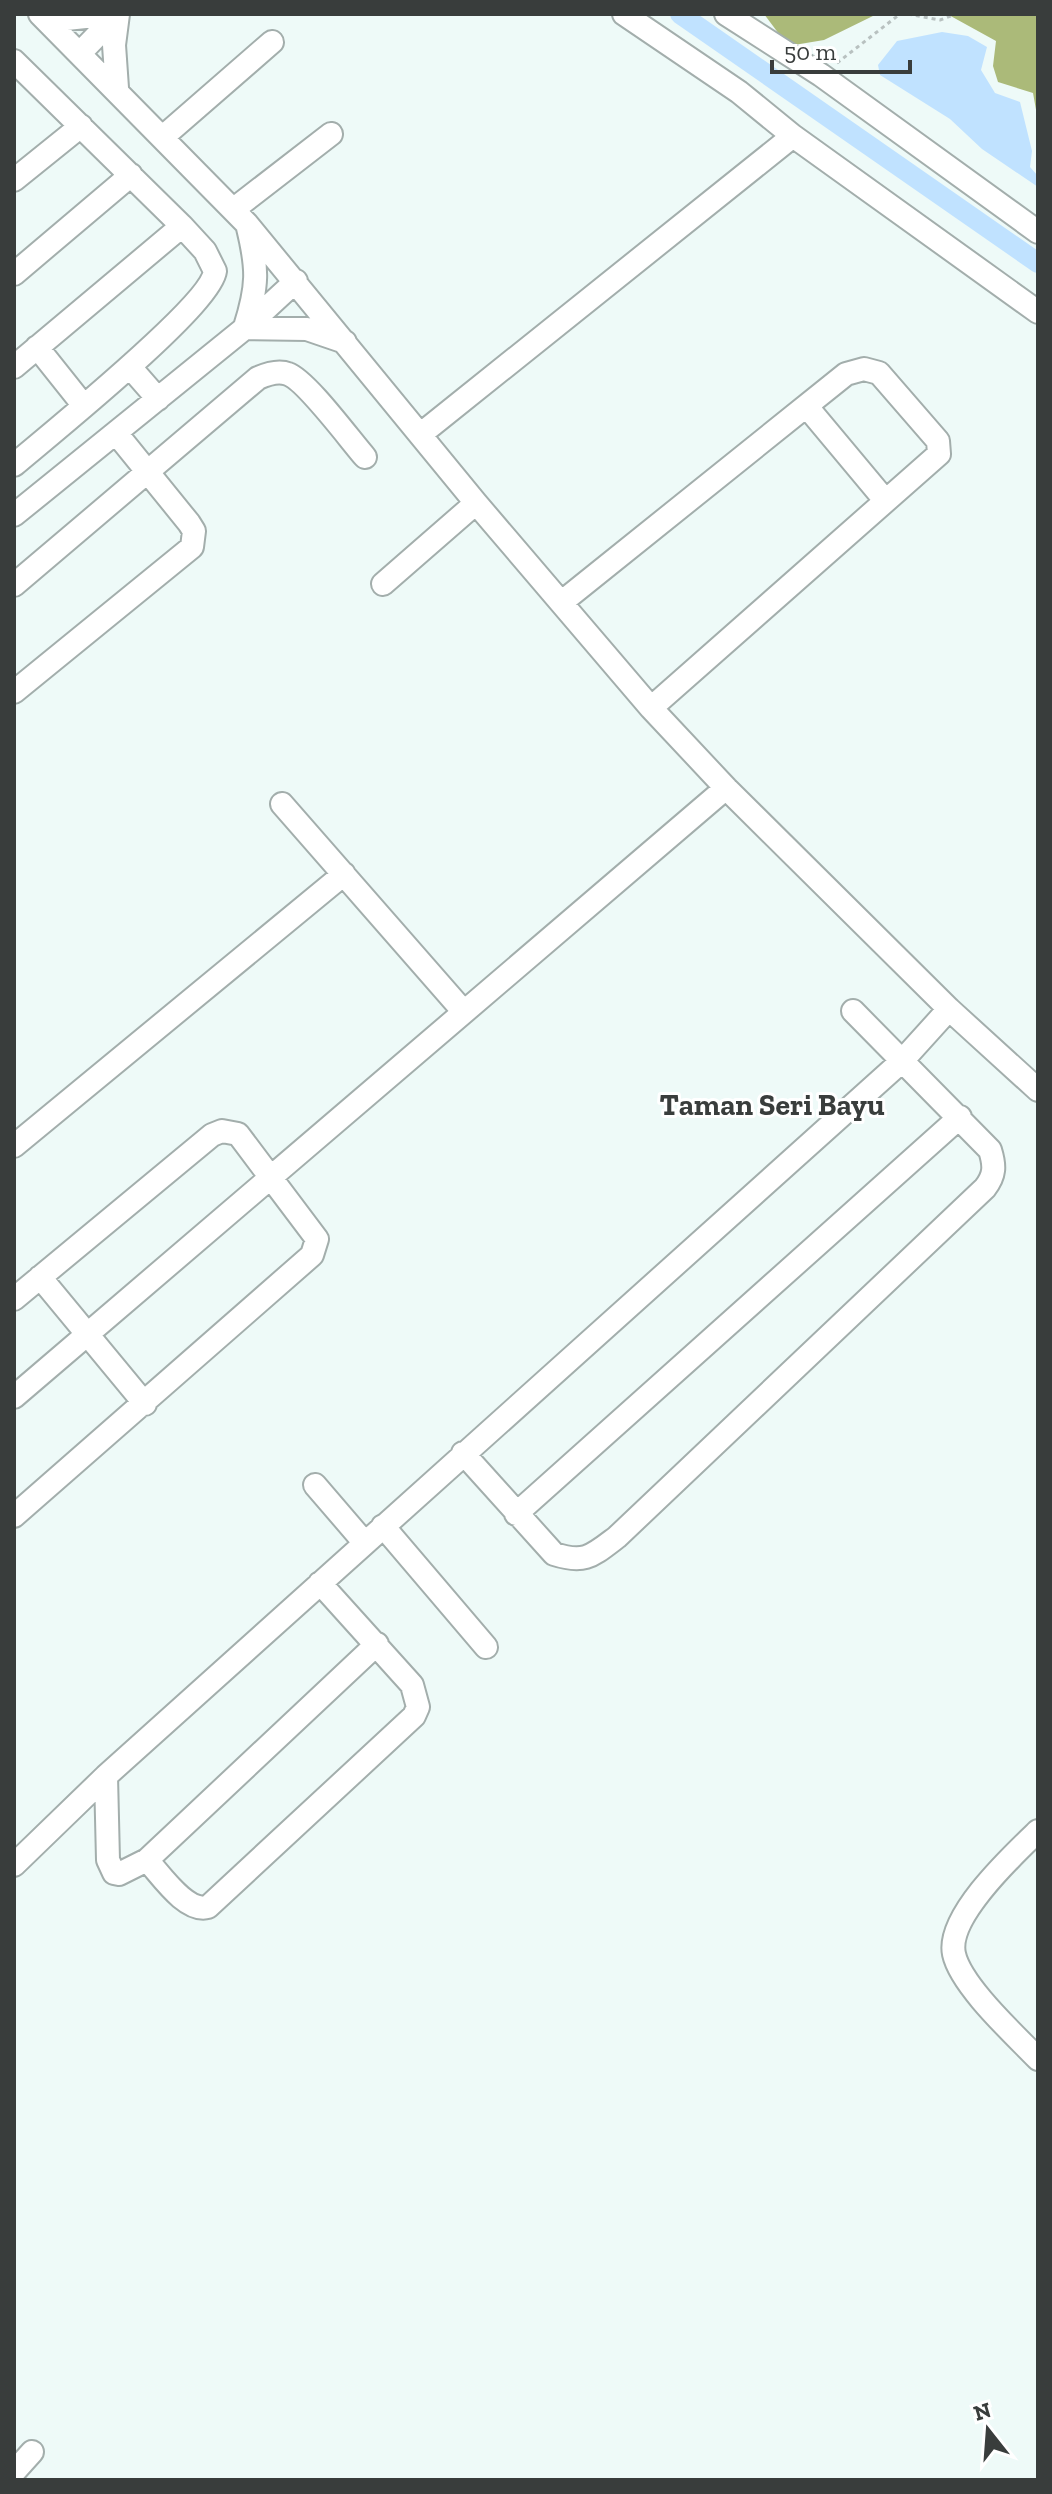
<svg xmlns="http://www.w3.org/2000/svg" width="1052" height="2494" viewBox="0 0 1052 2494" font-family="'Zilla Slab',serif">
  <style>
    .forest { fill: #abba79 }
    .water { fill: #c0e2ff }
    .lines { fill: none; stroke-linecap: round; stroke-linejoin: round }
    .canal { stroke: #c0e2ff; stroke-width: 20 }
    .minor-casing { stroke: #a3aeac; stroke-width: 26 }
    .path { stroke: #b8c1c0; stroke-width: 3; stroke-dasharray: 4 4; stroke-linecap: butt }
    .minor { stroke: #fff; stroke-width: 22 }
    .labels { text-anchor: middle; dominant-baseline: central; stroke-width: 6; stroke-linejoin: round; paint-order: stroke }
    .neighbourhood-label { font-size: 30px; font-weight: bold; fill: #393d3c; stroke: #fff }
  </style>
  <rect width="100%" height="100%" fill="#eefaf8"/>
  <path class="forest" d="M764 14H877L824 40 788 46Z
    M947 14H1038V121L1033 93 998 82 993 66 996 41Z"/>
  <path class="water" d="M942 32 968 36 987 47 981 70 995 93 1020 102 1032 151 1030 167 1038 176V187L982 149 950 119 880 75 878 65 897 41Z"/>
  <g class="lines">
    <path class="canal" d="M680 14 1038 263"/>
    <g class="minor-casing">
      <path id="minor" d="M40 14 247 224 476 503 651 708 726 788 949 1009 1038 1090
        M726 14 821 75 1038 232
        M47 21 114 14
        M81 52 118 14
        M14 61 182 226 205 251 215 271C211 305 48 436 14 465
        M117 88 114 45 118 14
        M164 136 272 42
        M793 136 1038 312
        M14 180 81 126
        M234 209 331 134
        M14 274 131 175
        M245 327C258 286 258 269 248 228
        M245 328 307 329 345 342
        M37 347 84 406
        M14 367 182 226
        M130 367 158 399
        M808 408 884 499
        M421 434 793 136 739 92 624 14
        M14 515 245 328 296 281
        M383 584 476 503
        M14 585 258 378C267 374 278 370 288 374 306 380 350 440 365 457
        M562 602 846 374 864 369 879 373 938 441 939 454 651 708
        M14 692 192 547 194 531 189 523 116 433
        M282 804 464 1012
        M14 1146 344 874
        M40 1277 145 1404
        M14 1299 212 1135 222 1131 238 1134 317 1239 312 1255 14 1516
        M14 1397 726 788
        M463 1453 554 1554C585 1564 592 1556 617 1537L985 1188C995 1175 995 1166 990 1150L853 1011
        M315 1485 364 1542
        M516 1514 960 1117
        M383 1526 486 1647
        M106 1776 108 1860 114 1873 119 1874 147 1860 377 1644
        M1038 1831C1013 1855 946 1917 954 1954 961 1986 1015 2035 1038 2059
        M147 1860C161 1875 186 1913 208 1907L414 1716 418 1707 412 1685 320 1583
        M14 1865 106 1776 902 1061 949 1009
        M14 2472 32 2452"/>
    </g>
    <path class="path" d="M908 14 940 20 956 14
      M837 63 900 14"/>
    <use href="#minor" class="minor"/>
  </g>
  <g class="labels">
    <g class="neighbourhood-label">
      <text x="772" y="1105">Taman Seri Bayu</text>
    </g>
  </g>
  <rect width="1052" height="2494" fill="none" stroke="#393d3c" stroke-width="32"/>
  <g transform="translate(988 2430) rotate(343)" stroke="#ffffff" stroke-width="6" paint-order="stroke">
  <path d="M0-6L14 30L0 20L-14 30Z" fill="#393d3c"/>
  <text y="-12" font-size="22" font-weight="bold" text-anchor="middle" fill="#393d3c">N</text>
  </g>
  <path d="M772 60v12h138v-12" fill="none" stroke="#393d3c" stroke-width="4"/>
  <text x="784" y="60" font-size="24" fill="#393d3c" stroke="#ffffff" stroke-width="6" paint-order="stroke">50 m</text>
</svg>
